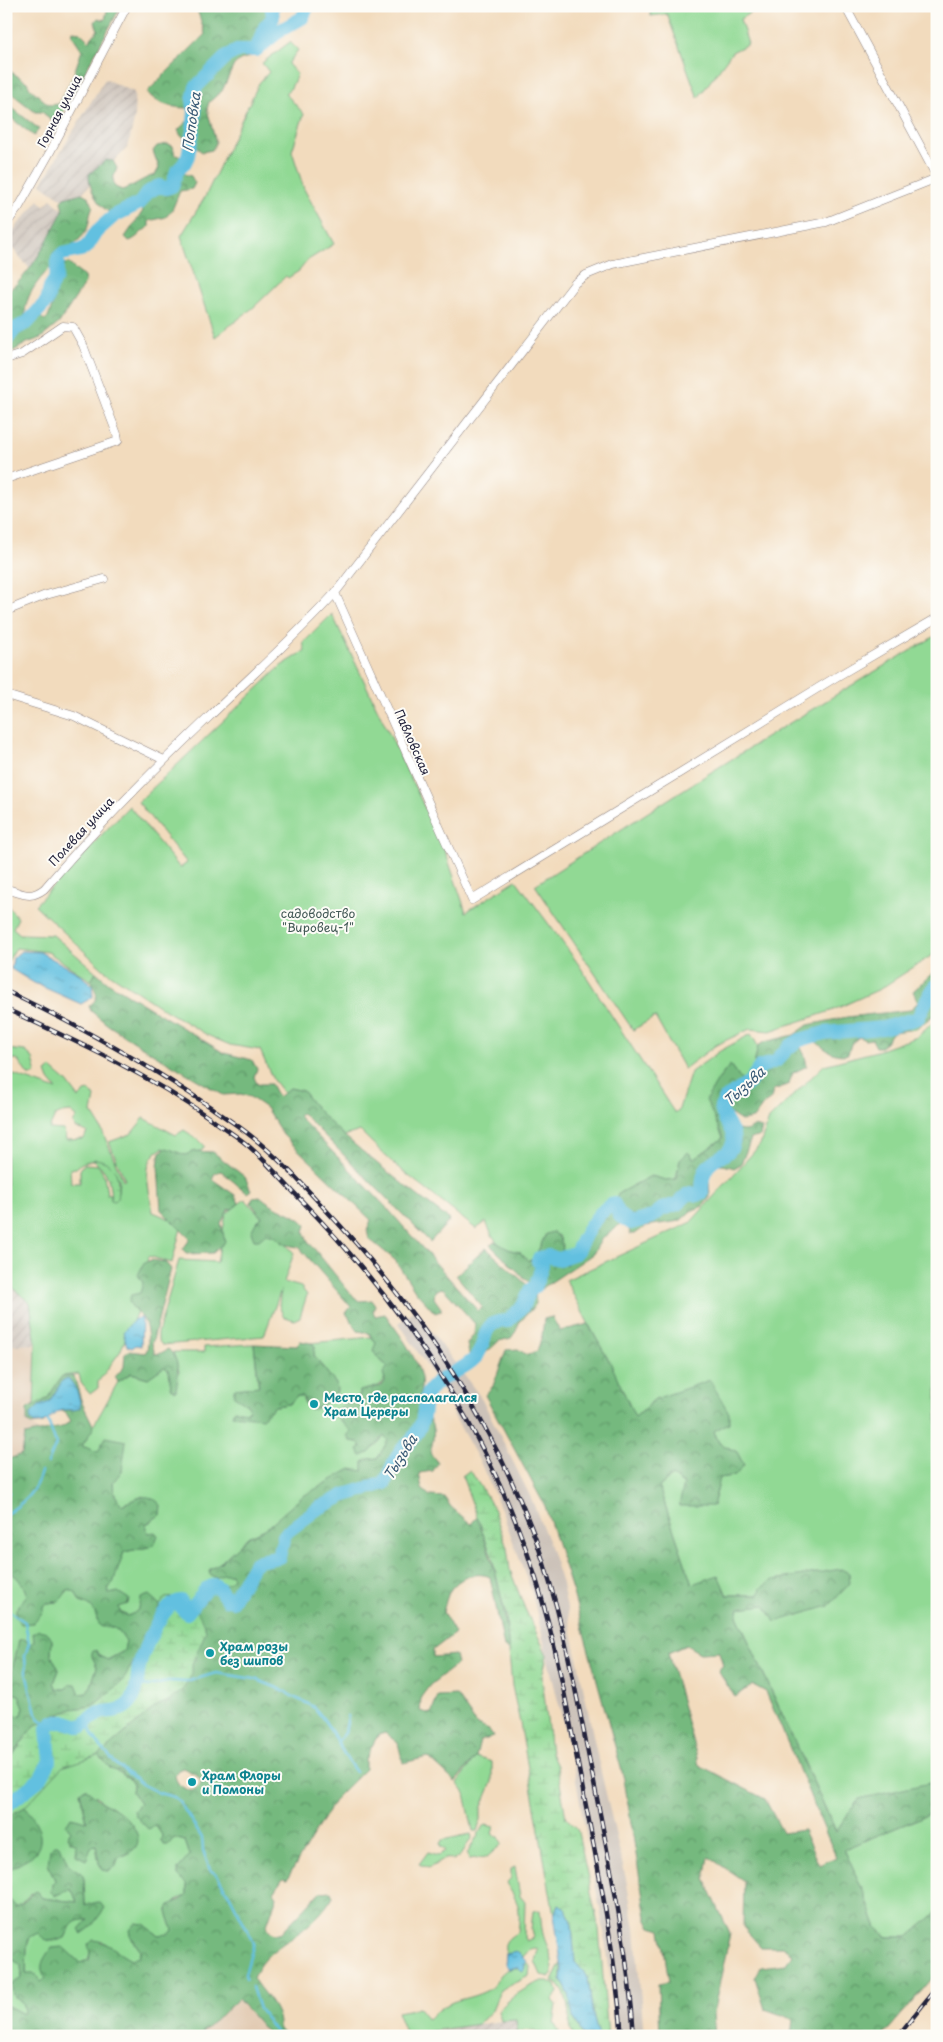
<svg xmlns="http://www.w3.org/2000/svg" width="943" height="2042" viewBox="0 0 943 2042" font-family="'Playpen Sans',sans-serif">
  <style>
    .built { fill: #e2cbb3 }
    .industrial { fill: url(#industrial-furrows) }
    .railway { fill: #ccc2b9 }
    .green { fill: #91d994; stroke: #5a7e68; fill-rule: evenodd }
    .forest { fill: url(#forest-crowns); stroke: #4b6e5c; fill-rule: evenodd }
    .wetland { fill: url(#wetland-marsh); stroke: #5a7e68 }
    .water { fill: url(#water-ripples); stroke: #42718e }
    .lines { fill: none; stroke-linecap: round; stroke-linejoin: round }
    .stream { stroke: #62c0e0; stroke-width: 2.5 }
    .river { stroke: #62c0e0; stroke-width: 14 }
    .minor-casing { stroke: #8a7e7c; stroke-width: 9 }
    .minor { stroke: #fff; stroke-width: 8 }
    .rail-casing { stroke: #22223b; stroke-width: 4.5 }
    .rail { stroke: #fdfcf7; stroke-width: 2.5; stroke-dasharray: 8; stroke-linecap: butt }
    .culture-dot { fill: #0f9aa8; stroke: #fdfcf7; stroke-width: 2 }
    .labels { text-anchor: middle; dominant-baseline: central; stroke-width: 4; stroke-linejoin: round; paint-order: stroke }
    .street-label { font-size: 12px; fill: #22223b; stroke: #fdfcf7 }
    .park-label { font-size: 12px; fill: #435956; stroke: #fdfcf7 }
    .culture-label { font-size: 12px; font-weight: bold; fill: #0d838f; stroke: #fdfcf7; text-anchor: start }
    .water-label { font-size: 14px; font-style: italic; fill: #385975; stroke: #fdfcf7 }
  </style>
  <defs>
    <pattern id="industrial-furrows" width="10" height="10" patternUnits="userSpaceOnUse" patternTransform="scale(1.25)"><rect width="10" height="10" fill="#ccc2b9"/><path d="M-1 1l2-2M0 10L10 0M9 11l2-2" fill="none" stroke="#afa6a0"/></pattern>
    <pattern id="forest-crowns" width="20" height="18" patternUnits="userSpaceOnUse" patternTransform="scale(1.25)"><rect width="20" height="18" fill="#74b97e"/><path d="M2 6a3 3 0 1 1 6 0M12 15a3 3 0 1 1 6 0" fill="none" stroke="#5f9668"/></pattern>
    <pattern id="wetland-marsh" width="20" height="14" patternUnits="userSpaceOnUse" patternTransform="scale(1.25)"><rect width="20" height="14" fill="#91d994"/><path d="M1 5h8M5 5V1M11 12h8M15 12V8" fill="none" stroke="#7dba80"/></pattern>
    <pattern id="water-ripples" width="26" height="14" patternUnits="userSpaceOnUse" patternTransform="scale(1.25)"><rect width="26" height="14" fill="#62c0e0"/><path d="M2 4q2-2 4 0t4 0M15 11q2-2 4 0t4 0" fill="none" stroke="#509cb7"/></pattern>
  </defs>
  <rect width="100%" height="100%" fill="#fdfcf7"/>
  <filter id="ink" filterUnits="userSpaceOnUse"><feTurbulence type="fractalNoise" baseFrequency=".02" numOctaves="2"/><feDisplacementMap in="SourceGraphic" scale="10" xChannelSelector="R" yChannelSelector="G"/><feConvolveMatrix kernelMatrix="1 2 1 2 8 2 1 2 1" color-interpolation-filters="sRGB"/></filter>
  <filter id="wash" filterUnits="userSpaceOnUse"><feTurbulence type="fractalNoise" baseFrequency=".0096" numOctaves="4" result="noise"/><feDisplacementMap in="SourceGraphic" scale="20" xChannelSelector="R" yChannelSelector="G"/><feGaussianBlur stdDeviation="1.12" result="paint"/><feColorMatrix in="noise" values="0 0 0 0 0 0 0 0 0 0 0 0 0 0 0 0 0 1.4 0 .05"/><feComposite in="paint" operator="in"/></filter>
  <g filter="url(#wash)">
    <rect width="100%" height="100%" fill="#f2dbbd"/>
    <path class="built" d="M36 1344 34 1406 25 1407 26 1420 42 1434 24 1452 6 1459V1346Z
      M238 1998 270 2036H199Z"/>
    <path class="industrial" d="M105 79 134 92 135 116 128 147 81 194 69 204 41 184Z
      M51 199 65 212 31 270 6 241V239L39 200 44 206Z
      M6 1257 14 1288 30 1303 36 1344 6 1346Z
      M516 2020 518 2036H405L501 2021Z"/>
    <path class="railway" d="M415 1310 482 1399 531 1498 549 1543 562 1584 598 1759 626 1879 635 1928 644 2036H613L611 1981 604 1931 573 1764 532 1593 501 1509 480 1462 454 1416 447 1397 399 1323Z"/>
    <path class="green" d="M649 6H761L740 19 748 44 732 52 698 98 667 14 651 16Z
      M290 42 298 50 288 64 297 74 291 88 285 93 304 114 292 151 304 189 334 244 308 260 299 271 288 278 286 276 254 307 215 337 181 236 205 197 259 83 269 72 262 63Z
      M332 614 444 848 466 912 516 880 577 962 674 1112H678L691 1072 720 1051 751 1034 758 1046 751 1080 744 1084 730 1065 718 1080 723 1138 694 1159 688 1152 680 1160 676 1179 666 1180 651 1176 619 1193 612 1207 598 1219 583 1238 566 1265 561 1261 563 1246 559 1236 546 1234 534 1259 527 1261 520 1252C499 1249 494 1241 486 1222L476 1229 395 1165 360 1131 344 1136 317 1111 303 1091 290 1088 284 1094 273 1080 260 1050 230 1045 209 1036 160 1007 103 969 35 905 129 806 180 868 187 863 138 802 281 666 305 651 303 643Z
      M937 635V952L880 989 831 1011 770 1031 750 1029 716 1045 684 1069 655 1017 633 1030 535 885C668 799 800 714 937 635Z
      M6 904 18 918 13 928 20 934 53 935 96 972 91 981 48 952 16 948 6 964Z
      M937 1019V1788L934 1782 837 1833 737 1616 739 1608 766 1604 829 1606 759 1595H727L692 1584 659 1487 672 1476 713 1506 720 1477 735 1476 737 1452 719 1443 713 1430 655 1399 635 1417C614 1370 589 1326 566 1280L690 1223 760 1145 769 1119 824 1065 877 1051 917 1037Z
      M6 1043 7 1049 25 1051 33 1058 36 1071 34 1075H28L17 1059 6 1060Z
      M51 1068 67 1082 79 1098 85 1092 90 1091 95 1097 92 1113 100 1126 123 1180H125L109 1142 131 1134 144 1118 176 1135 184 1130 199 1140 205 1146 190 1162 163 1148C138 1160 150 1191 153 1212L182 1224 172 1263 148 1256 140 1304 120 1352 98 1382V1388L90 1394 81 1383 79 1374 62 1376 47 1399 34 1406 36 1344 30 1303 13 1288 7 1276 6 1072 57 1090 49 1080 46 1072ZM71 1112 77 1117 73 1123 76 1128 87 1132 84 1139 66 1140 64 1130 49 1129 55 1116 62 1113ZM96 1159 119 1179 118 1193 107 1194 104 1175 98 1165 84 1164 80 1170V1183H71L70 1169 76 1168 82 1163Z
      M245 1199 294 1253 284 1282 301 1287 307 1295 300 1317 294 1320 283 1316 279 1305 281 1290 264 1336 162 1345 158 1340V1333L179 1260 217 1262 226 1214Z
      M372 1337 376 1343 377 1357 388 1367C383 1388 380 1386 360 1391V1395L342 1406 351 1431 350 1441 358 1442 369 1453 384 1436 389 1440 378 1458 369 1459 364 1471 265 1529 249 1536 221 1562 209 1570 231 1574 233 1578 229 1583 213 1588 195 1609 160 1605 148 1596 135 1613 127 1616 120 1612 119 1607 124 1604 109 1594 107 1589 113 1583 124 1552 149 1547V1533L146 1529V1524L152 1521 143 1496 121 1505 114 1493 113 1482 98 1453 82 1446 118 1382 131 1373 148 1378 164 1366 169 1370 171 1388 179 1371 173 1352H204V1347L254 1344 262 1418 275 1406 289 1404 296 1396H302L305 1404 336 1384 314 1356 315 1346 311 1343Z
      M6 1571C17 1574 24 1585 27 1596L43 1606 47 1603 58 1602 68 1590 75 1592 80 1602C92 1605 96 1609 97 1621L119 1629 126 1640 124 1651 107 1660 99 1656H92L97 1667 91 1686 86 1694 80 1695 71 1684 65 1689H57L54 1683 59 1670 51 1654 52 1640 30 1644 24 1639 19 1694 24 1707 22 1715 15 1717 6 1706Z
      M135 1659 170 1700 155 1707 110 1768 129 1778 133 1785 132 1792 162 1835 161 1841 174 1838 185 1841 190 1855 178 1876 187 1885V1896L178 1899 167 1912 173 1930 170 1935H158L144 1924 132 1939 140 1950 139 1956 131 1959 117 1952 101 1940 90 1953 88 1960 80 1963 63 1948 46 1978 41 1983 26 1975 27 1946 30 1937 38 1932C47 1943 53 1942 65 1938L71 1925 79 1919 89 1920 91 1927 85 1905 84 1879 82 1874 68 1864H48L55 1880 73 1892 77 1902 42 1898 31 1893 19 1906 16 1907 7 1898 10 1888 7 1882 6 1871 28 1859 25 1807 6 1817V1791L64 1712ZM80 1793 97 1796 104 1804 114 1808 130 1853 118 1858 116 1866 109 1871 103 1870 99 1863 96 1845C86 1847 73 1844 67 1836L71 1831 87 1821Z
      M476 1757 492 1762V1782L481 1809V1820L477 1831H473L465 1793 457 1783Z
      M937 1811V1912L908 1937H887L877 1928 864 1893 844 1849Z
      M486 1825 494 1827 492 1834 499 1837 502 1844 487 1857 469 1859 467 1854 483 1826Z
      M471 1834 472 1838C464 1847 464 1856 453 1860 443 1855 438 1865 428 1868L419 1864 428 1852 439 1855 444 1852 445 1849 441 1847 440 1844 442 1840Z
      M515 1867 520 1896 525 1902 524 1938 526 1941 533 1938 531 1930 533 1911 540 1910C541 1918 541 1926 543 1934 547 1949 557 1961 550 1977L541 1975 535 1961 538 1950 536 1948 530 1949 523 1957 517 1952 506 1954C502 1942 508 1938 518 1932 521 1907 519 1904 506 1883L511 1878V1869Z
      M6 1951 12 1959 21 1964 22 1978 13 1996 20 2001 25 2009 23 2014 6 2005Z
      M527 1961 530 1967 529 1976 500 1990 492 2010 479 2024 412 2034 405 2032 397 2012 419 2008 428 2019C450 1996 465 2002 488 1990 499 1983 498 1972 510 1969 515 1967 520 1968 525 1970Z
      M542 1981H548L556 1985 558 1992 553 2000 557 2005 554 2023 559 2032C547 2039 542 2031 531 2031 526 2030 522 2031 517 2032L516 2020 501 2021 498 2011C511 1997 524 1988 542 1981Z"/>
    <path class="forest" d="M108 6H121L59 120 54 122 42 112H35L6 89 8 70 27 82 30 88 49 105 59 104 73 76 82 50 72 35 73 31 80 32 89 41 98 30 95 22 98 18 105 20Z
      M196 6H273L252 56 240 60 234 65 222 91 209 102 207 109 216 143 212 150 202 152 196 147 193 139 181 136 178 130 194 115 191 108C175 108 158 106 147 92L205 34Z
      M6 103 39 129 34 136 6 114Z
      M168 144 173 146 175 155 180 156 182 161 179 167 182 173 191 176 195 183 192 189 180 191 172 210 166 217 149 221V227C141 231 137 239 129 241L125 237 143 211 141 207 127 216C122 215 115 215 111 213 98 207 88 187 89 174L106 160 113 161 117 168 113 179 115 187 122 190C134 186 143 178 155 175L159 168 153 151 157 146Z
      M82 193 89 197 93 206C88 215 91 225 84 234 66 256 18 287 26 321L30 322 40 316 44 320 48 318 54 301 52 292 61 265 68 263 84 277 85 283 59 323 41 338 27 343 6 355V292C33 274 47 239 63 211L61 201 64 198Z
      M937 970V1013L916 1029 893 1032 882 1047H876L872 1039 865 1040 859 1037 851 1044 848 1054C832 1058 822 1046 810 1037L804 1038 799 1044 805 1056 807 1066 793 1073 788 1085 773 1090 771 1099 764 1104 753 1119 741 1121 729 1113 724 1115 726 1124C738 1130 744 1135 755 1126L762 1128 760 1136 751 1139 741 1164 734 1168C722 1164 707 1161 704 1178L709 1181 710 1197 703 1206 691 1211 680 1221 646 1226 635 1234H630L629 1229 635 1219 634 1215H628L614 1230 602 1238 593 1254 541 1289 534 1287 490 1245 494 1241 510 1250 520 1252 528 1261 534 1259 546 1234 552 1232C565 1239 563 1249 561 1261L566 1265 583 1238 598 1219 612 1207 619 1193 651 1176 666 1180 676 1179 680 1160 688 1152 694 1159 723 1138 706 1100 718 1080 730 1065 744 1084 751 1080 758 1046 764 1042 794 1035 808 1025 847 1017 910 1010 918 1002 913 991Z
      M96 972 109 983 224 1053 252 1060 257 1069 254 1077 257 1084H271L278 1097 290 1088 303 1091C320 1116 340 1132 362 1151 391 1175 420 1198 450 1220L430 1242 302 1113 298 1116 387 1208 478 1311 482 1307 456 1275 486 1248 535 1292 536 1304 519 1323 516 1331 511 1338 499 1341 476 1362 469 1354 467 1344 474 1334 475 1324 444 1289 440 1288 435 1291 434 1298 441 1308V1311L435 1313 416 1292 395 1260 369 1239 367 1230 371 1220 283 1135 266 1108 250 1097 241 1094 223 1095 142 1047 108 1025 91 1011 89 1006C101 997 96 993 91 981Z
      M167 1148 185 1155 195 1151 213 1152 245 1177 251 1190 247 1193 221 1171 215 1173 212 1179 235 1195 239 1203 234 1208 228 1210 221 1223 225 1242 213 1253 186 1254 183 1249 190 1239 161 1210 158 1166 160 1152Z
      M260 1196C275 1210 295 1212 306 1225L304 1232 308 1241 350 1293 359 1301 372 1300 375 1305 373 1311 375 1316 385 1314C399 1334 416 1354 421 1378 423 1386 418 1394 421 1401 431 1426 438 1425 430 1453L438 1463 433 1471 419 1473 422 1489 430 1496 444 1497 451 1507 471 1524 477 1517C493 1560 505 1603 509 1650L504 1647 490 1577C477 1571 460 1577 451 1589 447 1595 445 1605 443 1612L455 1633 433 1650V1657L455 1655 457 1664 430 1685 421 1697 420 1711 431 1714 438 1696 456 1695 477 1725 489 1730 493 1737 480 1741 476 1757 455 1782 428 1757 403 1763 398 1743 385 1733 378 1735 365 1759V1769L335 1799 287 1879 283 1878 274 1892 277 1897 267 1925 269 1930 274 1934H280L320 1892 331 1891 333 1896C325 1911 308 1927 294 1936 277 1948 261 1957 253 1978 263 1995 281 2008 279 2029L285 2036H270L238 1999 203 2032 205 2036H6V2005L23 2014 25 2009 20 2001 13 1996 12 1984 22 1978 21 1965 12 1959 6 1951V1878L10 1888 8 1898 16 1907C25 1904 28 1894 37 1891L42 1898 77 1902 73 1892 69 1889 55 1896 50 1891 55 1880 48 1864 50 1849 55 1845H60L68 1864 82 1874 84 1879 85 1905 98 1902 103 1905 105 1908 91 1927 82 1934 79 1930 88 1920C73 1919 71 1925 65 1938 53 1942 47 1943 38 1933L30 1937 27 1946 26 1974H35L41 1982 46 1978C37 1966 44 1959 51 1948L63 1947 80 1963 89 1960 90 1953 88 1945 93 1940C105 1940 119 1953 131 1959L139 1956 140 1950 132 1939 130 1930 136 1923 144 1924 158 1935 170 1934 173 1930 167 1912 170 1905 187 1896V1885L178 1876V1869L190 1855 185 1841 174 1838 168 1845H164L161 1841 162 1835 156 1826 148 1829 135 1815 134 1810 140 1804 132 1792 133 1785 129 1778 110 1768 99 1755 155 1707 170 1700 135 1660 122 1682 93 1706 72 1709 34 1726 6 1765V1706H12L15 1716 22 1715 24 1707 19 1695 11 1693 9 1684 19 1640 24 1639 30 1644 34 1642 33 1633 39 1630 47 1632 52 1640 51 1654 59 1670 54 1683 57 1689H65L71 1684H76L80 1694 86 1693 91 1686 97 1667 92 1656V1652L96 1650 99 1656 108 1660 124 1651 126 1641C118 1629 115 1626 101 1627 92 1614 99 1608 80 1602L75 1592 68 1590C59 1601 62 1602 47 1603L43 1606V1612L33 1623 21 1624 16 1618V1609L27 1595C24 1585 17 1574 6 1571V1460L22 1454 25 1435 62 1427 71 1421 66 1413 57 1409 44 1423 31 1425 27 1422V1409L47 1399 62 1376H74L82 1403 94 1427 82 1446 98 1452 105 1437 126 1441 122 1471 113 1482 114 1493 121 1505C137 1499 147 1490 161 1505L160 1515 146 1524V1529L149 1533 155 1532 158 1535 155 1543 149 1547 124 1552 113 1583 107 1589 109 1594 118 1592 129 1599 128 1604 119 1607 120 1612 127 1616C137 1613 140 1609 141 1598L149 1595 160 1605 174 1598 195 1609C200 1587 222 1591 233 1578L231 1574H224L216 1578 210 1575 209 1570 221 1562 249 1536 265 1529 303 1496 351 1469 363 1471V1462L369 1459 378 1458 388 1440 384 1436 369 1453 361 1456 358 1450 361 1447 358 1442 350 1441 347 1436 351 1431 334 1415 342 1406 360 1395V1391L381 1386 385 1380 383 1373 388 1367 377 1357 373 1350 376 1343 369 1333 358 1331 346 1313 351 1307 299 1247C288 1246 282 1244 275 1236L266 1234 259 1240H254L251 1232 255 1224 262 1217 251 1203 253 1197ZM183 1768 197 1775 201 1780C201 1786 196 1789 191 1791 183 1788 177 1785 175 1776L178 1770Z
      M151 1260 165 1262 171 1269 152 1344 155 1354 161 1353 168 1349C181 1359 178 1377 176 1391L171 1388 169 1370 164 1367 148 1378 131 1373 118 1382 115 1377 124 1367 125 1353 129 1351 145 1353C151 1347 147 1324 142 1317 137 1310 133 1311 129 1301L131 1295 140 1293 143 1283 138 1275 144 1263Z
      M552 1317 560 1331 588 1324 611 1364 635 1417 655 1399 710 1380 729 1413V1423L714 1431 719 1443 737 1452 744 1465 735 1476 720 1478 713 1506H679L684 1484 672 1476 659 1487 692 1584 718 1575 727 1595H759L761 1588 773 1580 841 1569 849 1573 850 1583 829 1606 775 1622 765 1605 739 1608 737 1616 836 1832 859 1799 934 1782 937 1788V1811L844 1849 864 1893 877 1928 886 1937H908L937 1912V1973L883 2036H791L793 2019 765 2009 755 1978 761 1967 786 1964 792 1954 782 1947H761L743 1927 744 1881 709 1857 705 1879 730 1934 713 2014 715 2036H660L658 1984 669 1982 661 1930 651 1927 646 1917 624 1779 573 1593 545 1506 485 1395 493 1386 506 1350 518 1349 527 1355 537 1351 542 1336 544 1319ZM686 1645 700 1653 719 1652 723 1665 718 1671 735 1697 753 1685 766 1692 836 1857 819 1865 803 1830 783 1833 765 1799 699 1765 668 1653Z
      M300 1341 311 1343 315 1346 314 1356 336 1384 337 1390 335 1397 315 1409H309L302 1396H297L289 1404 275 1406 262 1418 232 1415 234 1410 247 1412 250 1409 247 1404 234 1396V1389L259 1386 254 1344 297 1346Z
      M85 1788C92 1793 97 1798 103 1803 106 1805 111 1806 114 1808 124 1814 142 1831 137 1845 134 1852 124 1855 118 1858L116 1866 109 1871 103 1870 99 1863 96 1845 92 1846 86 1860 76 1855 77 1844 70 1841 67 1836 71 1831 66 1825 71 1817 87 1821 80 1792Z
      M25 1807C34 1817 46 1836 37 1850 30 1860 16 1865 6 1871V1817Z"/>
    <path class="wetland" d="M96 1159C118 1163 120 1179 117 1199L115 1201 111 1200C110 1189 110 1177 102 1168 100 1165 96 1163 93 1160Z
      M470 1470 492 1505 507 1548 510 1570 525 1609 547 1655 542 1677 551 1753 557 1766 566 1818 577 1828 599 1929 608 2036H599L592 2011 588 1977 575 1963 572 1925 558 1904 554 1915 520 1723 512 1686 506 1617 492 1557 462 1476Z
      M175 1597C195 1605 199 1611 206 1631L192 1665V1674L183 1690 170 1700 155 1707 99 1755 62 1767 25 1807 6 1817V1765L34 1726 72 1709 93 1706 122 1682 135 1659 160 1605 165 1598Z
      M561 1963V1979L569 1994 573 2018 584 2036H574L571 2031C568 2015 570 1988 552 1981Z"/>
    <path class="water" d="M21 951 40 952 78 973 92 985 93 997 81 1004 34 983 11 969 13 958Z
      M142 1318 141 1346 136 1345 132 1348 127 1346 123 1332 135 1319Z
      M68 1378C75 1385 81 1398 80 1408 73 1412 67 1408 60 1411 49 1416 49 1424 35 1424L31 1421 30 1415 39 1406 49 1402 63 1380Z
      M558 1904 566 1908 572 1925 575 1962 588 1977 592 2011 599 2036H584L573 2018 569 1994 561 1979 562 1969 554 1915Z
      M517 1952 527 1961 525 1970 522 1972 517 1967 509 1969 505 1965 506 1954Z"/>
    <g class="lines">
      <path class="stream" d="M48 1421 56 1444 48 1463
        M6 1495 9 1492
        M6 1514C24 1503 35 1492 41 1472
        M6 1609 25 1622 29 1643 25 1656 26 1673 36 1713 40 1719 49 1725
        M137 1684 149 1686 172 1681 186 1682 216 1673 255 1679 285 1691C293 1700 307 1700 315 1709 333 1727 340 1752 356 1772
        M89 1720 91 1732 101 1747 117 1765 143 1785 159 1793 174 1797 179 1801 202 1838 203 1850 210 1870 216 1874 230 1896 254 1943 245 1974 246 1979
        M338 1741 345 1733 348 1716
        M252 1987 259 2009 279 2036"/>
      <path class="river" d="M256 50 279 31 302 18 308 6
        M6 341 15 329 28 322 47 301 50 287 56 278 58 258 62 254 81 250 87 247 97 231 114 216 140 203 147 193 155 188 159 186 166 188 172 186 177 171 184 164 188 156 193 130 195 112 193 100 196 87 227 56 239 50H256L265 27 273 18 272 9 274 6
        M6 1806 40 1779 50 1761 47 1729 53 1722H66L81 1727C86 1724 88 1719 93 1716 107 1707 122 1717 133 1698 138 1689 137 1677 139 1667 143 1651 162 1602 181 1601L183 1610 187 1613 206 1589 215 1585 219 1588 227 1600 232 1601 254 1564 259 1561 279 1557 284 1536 288 1531 317 1509 345 1495 385 1483C389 1473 394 1461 400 1452 403 1447 408 1445 411 1441 415 1436 418 1430 421 1424 425 1414 423 1399 429 1391 440 1375 463 1372 476 1357 488 1344 479 1320 508 1321L523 1306 530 1290 535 1286 538 1279 542 1265 538 1261 539 1258 548 1256 559 1259 576 1253C583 1238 598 1209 614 1204L620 1216 631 1223 652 1217 662 1209 677 1204 688 1194 691 1193 698 1195 702 1193C701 1151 727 1164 733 1143 737 1132 721 1119 721 1107L726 1098 749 1083 760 1067 776 1061 789 1047 800 1040 824 1033 883 1028 918 1018C921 1011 932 989 937 985"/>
    </g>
  </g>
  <g filter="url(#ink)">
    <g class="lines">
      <g class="minor-casing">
        <path id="minor" d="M845 6 937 177
          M6 224 19 207 49 154 127 6
          M6 359 22 354 63 326 73 327 83 345 117 434 118 441 6 479
          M335 593 472 900 836 677 937 618
          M6 611 46 595 104 579
          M6 695 74 716 164 760
          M6 889C23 893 29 900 44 889 96 828 152 771 210 716 252 675 295 637 335 593L575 283 586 275 613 264 826 222 937 178"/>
      </g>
      <use href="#minor" class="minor"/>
      <g class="rail-casing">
        <path id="rail" d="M6 991C77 1025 144 1062 209 1106 223 1116 238 1125 251 1136 278 1157 302 1184 325 1209 415 1305 490 1416 536 1540 563 1615 576 1695 592 1773 609 1861 628 1947 634 2036
          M6 1009C78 1042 149 1075 214 1121 224 1128 235 1135 245 1143 266 1160 284 1183 303 1202 407 1310 491 1435 536 1579 558 1650 570 1723 584 1796 600 1876 615 1955 622 2036
          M898 2036 937 1987"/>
      </g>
      <use href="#rail" class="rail"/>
    </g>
  </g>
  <g class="culture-dot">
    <circle cx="314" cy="1404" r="5"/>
    <circle cx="210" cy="1653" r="5"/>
    <circle cx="192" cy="1782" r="5"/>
  </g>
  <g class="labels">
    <g class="street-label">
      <text transform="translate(59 111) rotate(-62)">Горная улица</text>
      <text transform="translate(413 742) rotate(66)">Павловская</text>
      <text transform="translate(81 831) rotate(-47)">Полевая улица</text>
    </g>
    <g class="park-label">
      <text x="318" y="913">садоводство<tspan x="318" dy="14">"Вировец-1"</tspan></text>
    </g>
    <g class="culture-label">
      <text x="324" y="1397">Место, где располагался<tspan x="324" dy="14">Храм Цереры</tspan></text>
      <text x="220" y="1646">Храм розы<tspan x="220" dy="14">без шипов</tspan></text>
      <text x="202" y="1775">Храм Флоры<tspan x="202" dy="14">и Помоны</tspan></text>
    </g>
    <g class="water-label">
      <text transform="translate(191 122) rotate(-82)">Поповка</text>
      <text transform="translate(744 1086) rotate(-42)">Тызьва</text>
      <text transform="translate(400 1457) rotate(-58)">Тызьва</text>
    </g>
  </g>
  <rect width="943" height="2042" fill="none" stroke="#fdfcf7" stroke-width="25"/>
</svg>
